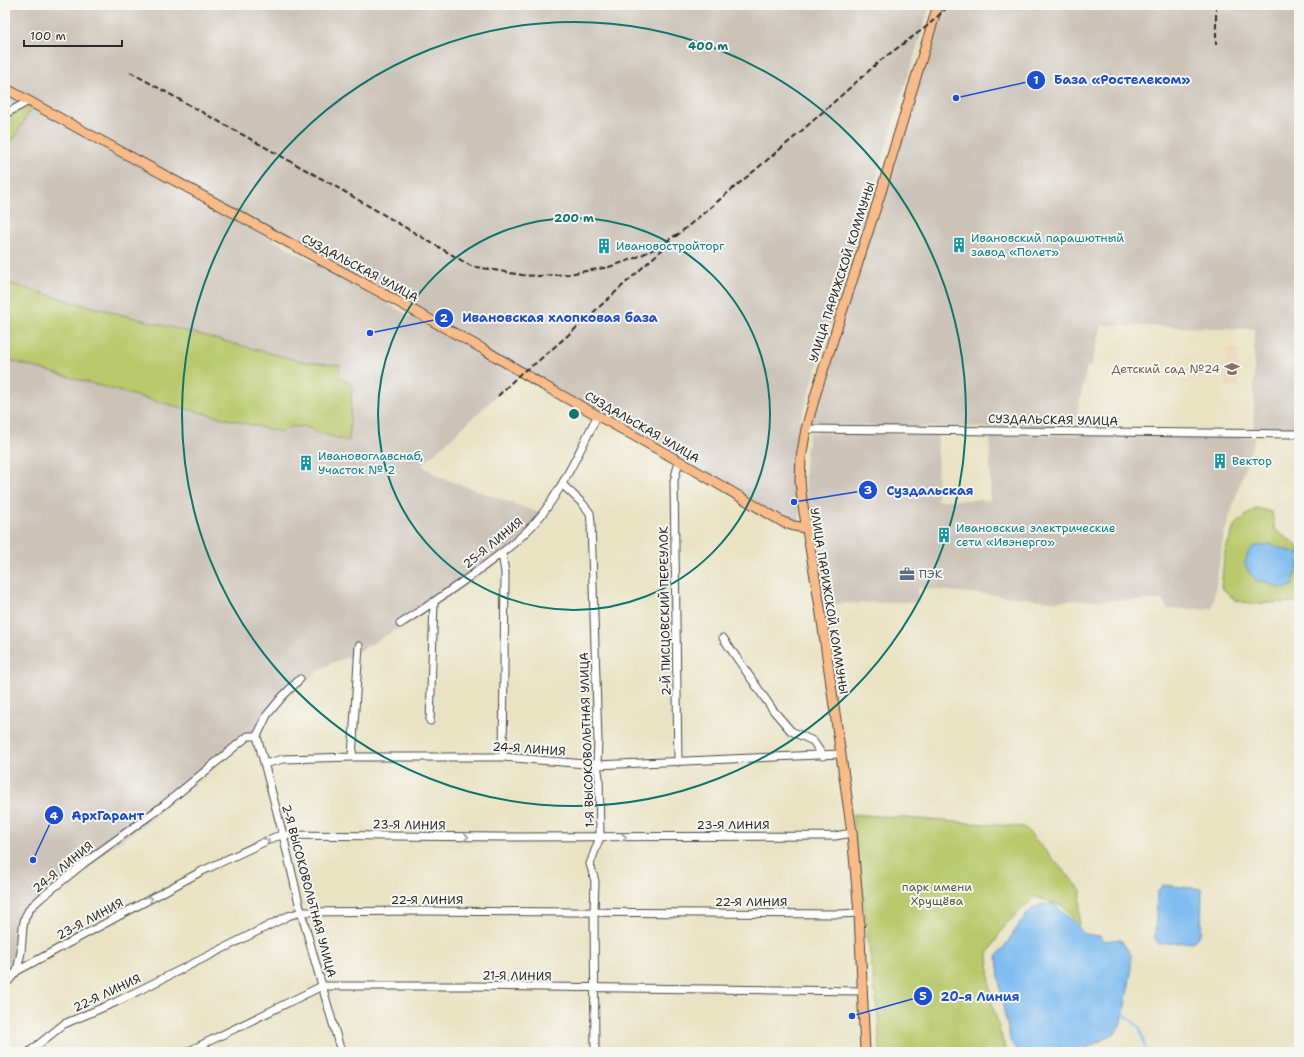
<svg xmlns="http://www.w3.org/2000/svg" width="1304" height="1057" viewBox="0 0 1304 1057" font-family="'Shantell Sans',sans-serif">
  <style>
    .built { fill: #ecd7ba }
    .industrial { fill: #cbc2b8 }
    .green { fill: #b9c96c; stroke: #727a4c }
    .water { fill: #7ebcf1; stroke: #54748e }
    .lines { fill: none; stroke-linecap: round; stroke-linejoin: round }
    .stream { stroke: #7ebcf1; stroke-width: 2 }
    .minor-casing { stroke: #484742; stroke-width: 9 }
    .major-casing { stroke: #484742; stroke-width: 11 }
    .minor { stroke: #fff; stroke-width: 7 }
    .major { stroke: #f9bc89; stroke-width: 9 }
    .rail { stroke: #2b2b2b; stroke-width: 2; stroke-dasharray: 6 3; stroke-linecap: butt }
    .oneway { stroke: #a0a0a0 }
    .ring { fill: none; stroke: #0f766e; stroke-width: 2 }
    .labels { text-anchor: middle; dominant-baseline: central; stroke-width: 4; stroke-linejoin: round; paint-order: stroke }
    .culture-label { font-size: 12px; fill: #0d838f; stroke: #f6f6f2; text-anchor: start }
    .street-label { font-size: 12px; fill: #2b2b2b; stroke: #f6f6f2 }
    .education-label { font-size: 12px; fill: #785e54; stroke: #f6f6f2; text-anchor: end }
    .service-label { font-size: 12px; fill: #4e5e75; stroke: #f6f6f2; text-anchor: start }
    .park-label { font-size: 12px; fill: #565a3e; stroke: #f6f6f2 }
    .centre { fill: #0f766e; stroke: #f6f6f2; stroke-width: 2 }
    .ring-label { font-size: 12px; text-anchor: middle; font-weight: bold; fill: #0f766e; stroke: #f6f6f2; stroke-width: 4; stroke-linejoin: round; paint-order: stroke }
    .leader { fill: none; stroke: #1d4ed8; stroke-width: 1.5 }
    .callout-dot { fill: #1d4ed8; stroke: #f6f6f2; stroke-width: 1.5 }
    .mark-label { font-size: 12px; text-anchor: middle; font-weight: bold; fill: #fff }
    .callout-label { font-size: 13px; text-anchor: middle; font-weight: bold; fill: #1d4ed8; stroke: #f6f6f2; stroke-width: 4; stroke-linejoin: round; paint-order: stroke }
  </style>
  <rect width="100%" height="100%" fill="#f6f6f2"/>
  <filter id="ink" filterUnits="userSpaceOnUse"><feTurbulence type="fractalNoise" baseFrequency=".025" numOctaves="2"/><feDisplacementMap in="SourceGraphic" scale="8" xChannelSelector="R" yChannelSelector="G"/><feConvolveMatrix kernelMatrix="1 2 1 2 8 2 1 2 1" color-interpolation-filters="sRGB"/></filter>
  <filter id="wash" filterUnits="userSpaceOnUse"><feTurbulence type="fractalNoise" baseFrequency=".012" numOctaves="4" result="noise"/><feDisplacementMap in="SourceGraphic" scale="16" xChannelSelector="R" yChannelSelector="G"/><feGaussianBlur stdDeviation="0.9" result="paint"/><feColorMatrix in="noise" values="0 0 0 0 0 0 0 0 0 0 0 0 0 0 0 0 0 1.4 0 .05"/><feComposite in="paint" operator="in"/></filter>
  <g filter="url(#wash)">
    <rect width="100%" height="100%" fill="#e9e3c3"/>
    <path class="built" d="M1226 349H1238V388H1226Z"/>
    <path class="industrial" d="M5 5H930L801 420 796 471 797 490 800 514 798 523 795 525 639 440 5 84Z
      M940 5H1299V431L1254 432V329L1102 325 1091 366 1087 367 1074 429 811 425 821 386Z
      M5 90 25 102 5 113Z
      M28 103 518 376 422 465 439 477 543 514 535 527 495 565 427 611 351 656 332 663 310 677 282 698 253 738 231 748 200 778 141 827 63 881 23 922 18 933 19 953 13 974 5 984V359L147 399 280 432 290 427 305 426 319 433 339 377 340 365 300 361 66 300 5 282V155L30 110Z
      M809 432 938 434 937 500H990V434L1255 437 1224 534 1212 609H1168L1162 600 1054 601 918 588 919 602 822 604 805 484V463Z"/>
    <path class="green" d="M28 103 30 110 5 155V116Z
      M5 282 66 300 300 361 340 365 339 377 352 384 349 441 319 433 305 426 290 427 280 432 147 399 5 359Z
      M1256 508 1272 512 1275 530 1299 546V601L1294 602 1252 604 1235 600 1221 587 1225 551 1235 524Z
      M852 814 1024 827 1081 890 1079 925 1063 906 1035 897 1005 925 988 953 991 1000 1006 1052H880L878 1016Z"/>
    <path class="water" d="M1270 544 1282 549 1291 551 1297 553 1299 556V566L1295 574 1293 585 1284 589 1277 587 1267 582 1257 581 1250 574 1245 564 1247 555 1253 547Z
      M1163 885 1202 889 1201 933 1193 942 1159 944 1155 938 1157 893Z
      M1042 904H1054L1077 925 1084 934 1100 936 1105 941 1120 939 1131 955V973L1122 1022 1115 1033 1079 1052H1021L1011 1043 1001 997 997 957 1026 915 1031 910Z"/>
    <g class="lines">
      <path class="stream" d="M1123 1013 1140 1028 1146 1051 1160 1052"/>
    </g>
  </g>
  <g filter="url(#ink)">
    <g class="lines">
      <g class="minor-casing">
        <path id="minor" d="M5 114 29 101
          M806 429 1299 434
          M562 484 583 504 590 513 591 522 598 741 597 765 599 777 600 837 590 864 595 881 594 912 595 1052
          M502 553 505 573 503 757
          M400 624C427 607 451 590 476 572 502 553 530 533 548 506 568 478 582 445 598 415
          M723 638 773 710 791 731 813 741 823 756
          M430 721 434 603
          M257 736 283 835 301 912 341 1052
          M257 736 267 715 282 697 300 679
          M352 757 359 646
          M678 762 674 481 679 461
          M264 764 283 759 352 757H503L597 765 840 754
          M17 971 21 952 23 927 25 917 30 908 41 898 83 864 164 805 248 736H257
          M5 985 17 971 202 871 275 837 283 835 501 837 835 836 852 833
          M29 1052 64 1024 116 1002 288 916 301 912 421 911 839 914 859 913
          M187 1052 322 986H467L862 991"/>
      </g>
      <g class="major-casing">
        <path id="major" d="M5 88 85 132 389 297 483 349 543 385 679 461 783 522 794 526 806 528
          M865 1052 859 913 852 833 820 607 802 500 800 481 801 458 806 429 818 386 880 195 938 5"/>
      </g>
      <use href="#minor" class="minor"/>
      <use href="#major" class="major"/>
      <path class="rail" d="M1216 5V45
        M130 72 333 185 471 266 522 275 537 276 569 274 609 267 633 259 656 248 679 233
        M675 237 797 135 881 60 926 27 950 5
        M498 396 522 372 536 363 574 330 665 247"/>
    </g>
    <defs><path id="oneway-chevron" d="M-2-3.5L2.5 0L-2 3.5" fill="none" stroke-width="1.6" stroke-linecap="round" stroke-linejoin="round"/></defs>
    <g class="oneway">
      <use href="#oneway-chevron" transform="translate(466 837) rotate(1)"/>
      <use href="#oneway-chevron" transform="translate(624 837)"/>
      <use href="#oneway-chevron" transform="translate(267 841) rotate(-25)"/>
      <use href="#oneway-chevron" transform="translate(150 899) rotate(-28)"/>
    </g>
  </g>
  <g class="ring">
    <circle cx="574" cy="414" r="196"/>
    <circle cx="574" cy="414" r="392"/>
  </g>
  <defs>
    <g id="building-bare" transform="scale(1.2)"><path d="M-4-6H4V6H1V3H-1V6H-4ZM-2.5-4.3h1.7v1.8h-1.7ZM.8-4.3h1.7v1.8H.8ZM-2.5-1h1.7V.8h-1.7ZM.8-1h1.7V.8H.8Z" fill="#0f9aa8" stroke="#f6f6f2" stroke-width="2.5" paint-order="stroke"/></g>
    <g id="school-bare" transform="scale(1.2)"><path d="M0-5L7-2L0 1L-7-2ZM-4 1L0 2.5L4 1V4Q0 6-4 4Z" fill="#8d6e63" stroke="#f6f6f2" stroke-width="2.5" paint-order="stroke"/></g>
    <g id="office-bare" transform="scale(1.2)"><path d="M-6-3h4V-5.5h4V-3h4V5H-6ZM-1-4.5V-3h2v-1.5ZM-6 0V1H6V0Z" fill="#5c6f8a" stroke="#f6f6f2" stroke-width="2.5" paint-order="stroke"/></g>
  </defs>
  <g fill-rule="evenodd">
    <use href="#building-bare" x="959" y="245"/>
    <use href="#building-bare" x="604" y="246"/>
    <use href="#school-bare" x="1232" y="369"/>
    <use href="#building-bare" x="1220" y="461"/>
    <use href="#building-bare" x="306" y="463"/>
    <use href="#building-bare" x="944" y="535"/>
    <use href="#office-bare" x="907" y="574"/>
  </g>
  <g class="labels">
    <g class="culture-label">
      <text x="971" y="238">Ивановский парашютный<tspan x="971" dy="14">завод «Полет»</tspan></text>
      <text x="616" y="246">Ивановостройторг</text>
      <text x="318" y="456">Ивановоглавснаб,<tspan x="318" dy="14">Участок № 2</tspan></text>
      <text x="1232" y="461">Вектор</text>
      <text x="956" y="528">Ивановские электрические<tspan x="956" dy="14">сети «Ивэнерго»</tspan></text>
    </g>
    <g class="street-label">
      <text transform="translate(360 268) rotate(28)">СУЗДАЛЬСКАЯ УЛИЦА</text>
      <text transform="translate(842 272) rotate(-72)">УЛИЦА ПАРИЖСКОЙ КОММУНЫ</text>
      <text transform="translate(1053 420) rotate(1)">СУЗДАЛЬСКАЯ УЛИЦА</text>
      <text transform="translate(642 427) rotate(30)">СУЗДАЛЬСКАЯ УЛИЦА</text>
      <text transform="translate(493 543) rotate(-39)">25-Я ЛИНИЯ</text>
      <text transform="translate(829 601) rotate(81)">УЛИЦА ПАРИЖСКОЙ КОММУНЫ</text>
      <text transform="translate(665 611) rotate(-91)">2-Й ПИСЦОВСКИЙ ПЕРЕУЛОК</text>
      <text transform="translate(587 740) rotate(-92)">1-Я ВЫСОКОВОЛЬТНАЯ УЛИЦА</text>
      <text transform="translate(529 749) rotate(4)">24-Я ЛИНИЯ</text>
      <text transform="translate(409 825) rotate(1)">23-Я ЛИНИЯ</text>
      <text x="733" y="825">23-Я ЛИНИЯ</text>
      <text transform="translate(63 867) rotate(-39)">24-Я ЛИНИЯ</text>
      <text transform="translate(309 891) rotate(75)">2-Я ВЫСОКОВОЛЬТНАЯ УЛИЦА</text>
      <text x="427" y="900">22-Я ЛИНИЯ</text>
      <text x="751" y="902">22-Я ЛИНИЯ</text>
      <text transform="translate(90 919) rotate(-28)">23-Я ЛИНИЯ</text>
      <text transform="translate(517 976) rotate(1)">21-Я ЛИНИЯ</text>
      <text transform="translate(107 993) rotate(-25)">22-Я ЛИНИЯ</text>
    </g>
    <g class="education-label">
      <text x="1220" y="369">Детский сад №24</text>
    </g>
    <g class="service-label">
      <text x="919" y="574">ПЭК</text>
    </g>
    <g class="park-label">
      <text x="937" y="887">парк имени<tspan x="937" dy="14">Хрущёва</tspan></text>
    </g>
  </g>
  <circle cx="574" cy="414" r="6" class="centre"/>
  <g class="ring-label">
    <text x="708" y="50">400 m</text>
    <text x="574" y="222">200 m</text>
  </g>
  <path class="leader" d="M956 98L1036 80M370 333L444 318M794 502L868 490M33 860L54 815M852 1016L923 996"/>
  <g class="callout-dot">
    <circle cx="956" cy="98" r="4"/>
    <circle cx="370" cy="333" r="4"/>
    <circle cx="794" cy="502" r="4"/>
    <circle cx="33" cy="860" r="4"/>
    <circle cx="852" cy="1016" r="4"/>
    <circle cx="1036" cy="80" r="10"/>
    <circle cx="444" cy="318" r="10"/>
    <circle cx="868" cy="490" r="10"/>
    <circle cx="54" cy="815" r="10"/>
    <circle cx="923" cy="996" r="10"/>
  </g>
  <g class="mark-label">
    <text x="1036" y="84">1</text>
    <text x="444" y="322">2</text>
    <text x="868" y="494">3</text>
    <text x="54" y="820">4</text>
    <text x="923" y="1000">5</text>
  </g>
  <g class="callout-label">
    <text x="1122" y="84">База «Ростелеком»</text>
    <text x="560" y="322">Ивановская хлопковая база</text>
    <text x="930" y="495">Суздальская</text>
    <text x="108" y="820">АрхГарант</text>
    <text x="980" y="1001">20-я Линия</text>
  </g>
  <rect width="1304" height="1057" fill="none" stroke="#f6f6f2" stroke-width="20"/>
  <path d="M24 40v6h98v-6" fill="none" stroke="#2b2b2b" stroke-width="2"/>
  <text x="30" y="40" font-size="12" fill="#2b2b2b" stroke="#f6f6f2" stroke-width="3" paint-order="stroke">100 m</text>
</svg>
